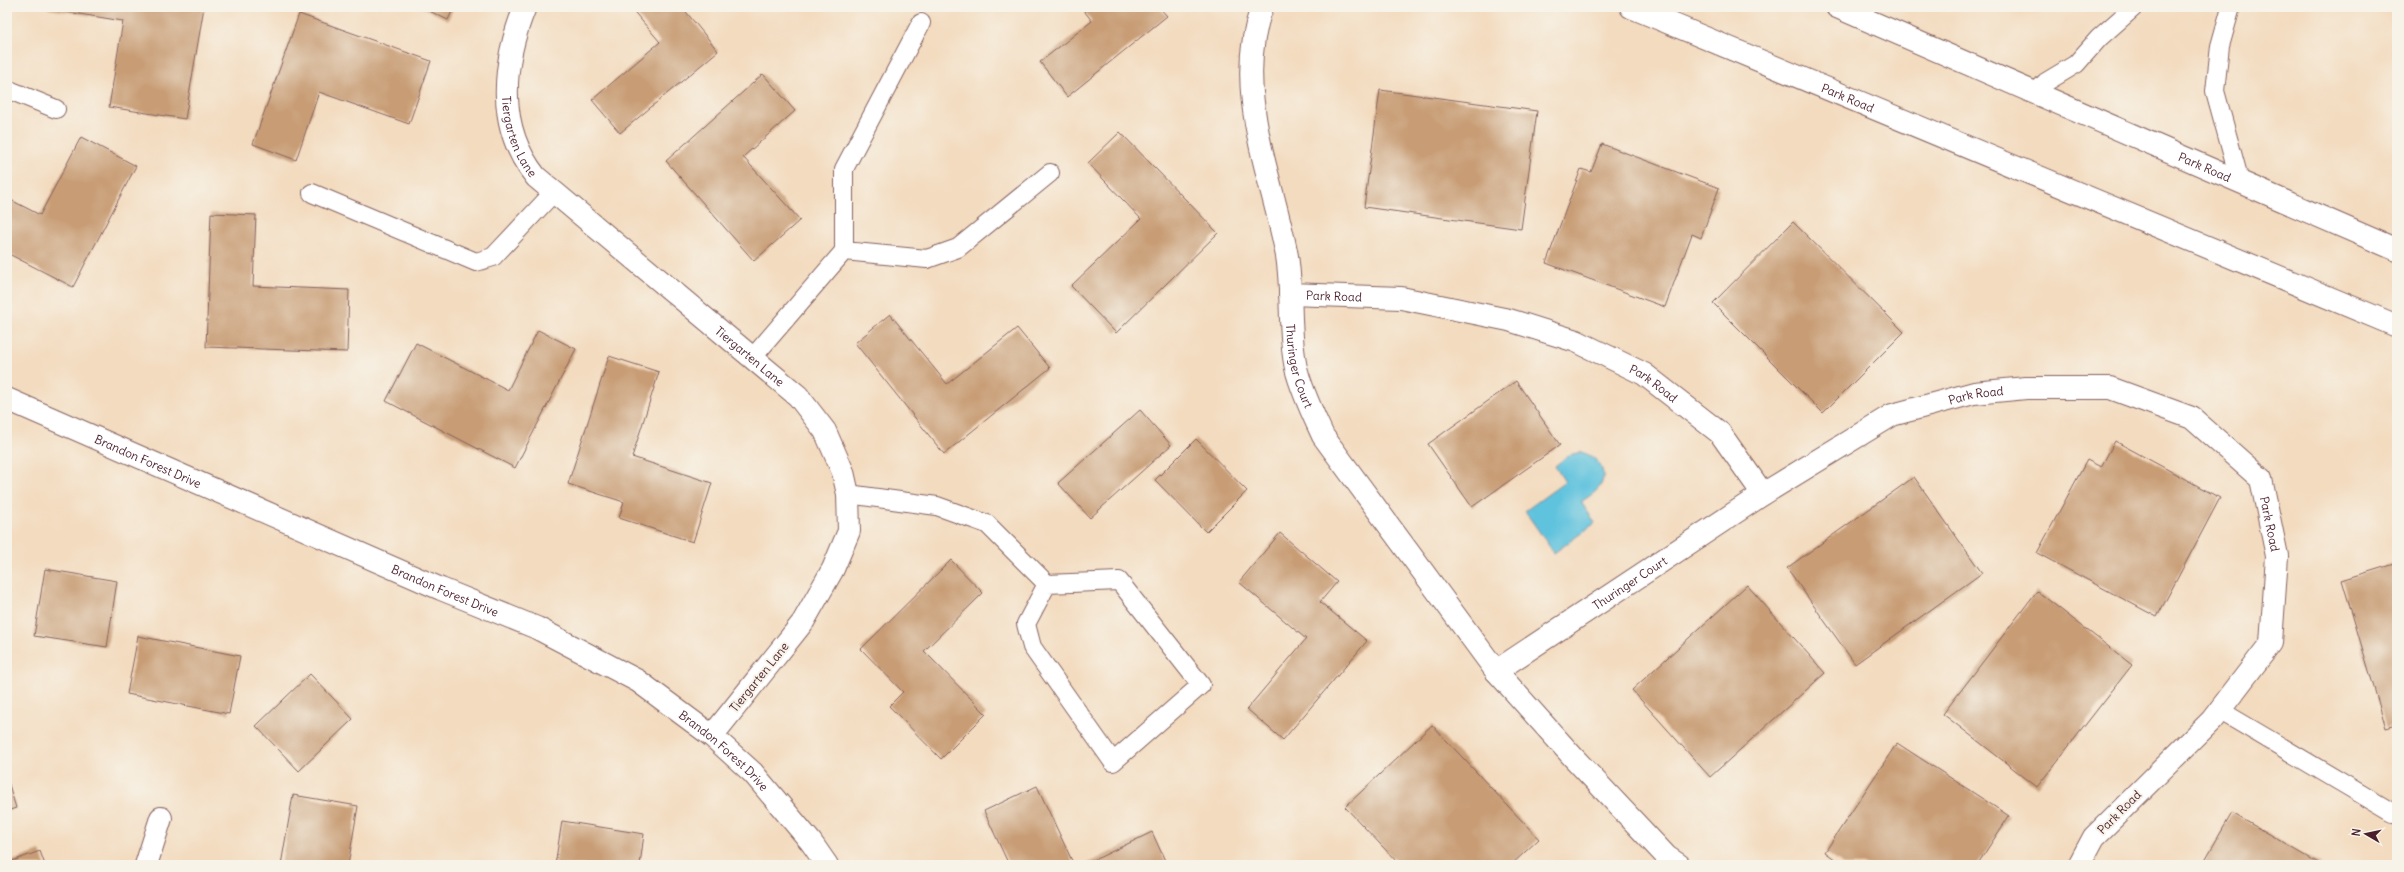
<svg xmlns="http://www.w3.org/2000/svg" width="2404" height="872" viewBox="0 0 2404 872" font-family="Delius,sans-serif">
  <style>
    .water { fill: #60c3de; stroke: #557184 }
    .building { fill: #c89d76 }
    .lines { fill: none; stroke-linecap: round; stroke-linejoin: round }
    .lane-casing { stroke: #85615f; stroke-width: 20 }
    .street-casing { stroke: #85615f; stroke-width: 24 }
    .secondary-casing { stroke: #85615f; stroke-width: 24 }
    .lane { stroke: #fff; stroke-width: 18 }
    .street { stroke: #fff; stroke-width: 22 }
    .secondary { stroke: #fff; stroke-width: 22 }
    .labels { text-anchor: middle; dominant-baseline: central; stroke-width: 4; stroke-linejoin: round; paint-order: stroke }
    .street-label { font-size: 12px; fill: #4a1f2b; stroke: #f7f3e8 }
  </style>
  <rect width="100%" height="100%" fill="#f7f3e8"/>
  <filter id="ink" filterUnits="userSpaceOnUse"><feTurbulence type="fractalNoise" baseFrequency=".025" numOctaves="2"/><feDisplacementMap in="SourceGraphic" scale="8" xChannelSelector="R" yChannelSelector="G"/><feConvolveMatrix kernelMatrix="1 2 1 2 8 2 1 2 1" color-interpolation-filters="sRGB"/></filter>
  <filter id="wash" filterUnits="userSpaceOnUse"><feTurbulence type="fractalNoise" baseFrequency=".012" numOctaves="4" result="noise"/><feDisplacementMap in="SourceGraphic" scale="16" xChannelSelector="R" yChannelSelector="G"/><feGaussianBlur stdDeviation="0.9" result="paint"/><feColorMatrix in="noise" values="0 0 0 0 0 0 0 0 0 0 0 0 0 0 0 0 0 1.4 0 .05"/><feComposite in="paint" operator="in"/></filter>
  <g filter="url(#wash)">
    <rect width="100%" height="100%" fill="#f3dbbf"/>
    <path class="water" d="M1581 452C1597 456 1611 473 1598 489 1594 494 1586 498 1581 502L1595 523 1554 553 1525 511 1565 482 1555 466 1569 455Z"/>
    <g id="blocks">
      <path class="building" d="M49 7H204L185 119 109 107 123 21 48 9Z
        M421 7H454L448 20Z
        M630 7H682L718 51 620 133 592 100 660 42Z
        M1081 7H1159L1167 16 1067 97 1040 62 1092 21Z
        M299 14 431 61 409 124 319 92 296 160 253 144Z
        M763 74 795 111 743 157 800 220 754 261 666 161Z
        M1380 90 1537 111 1521 229 1364 207Z
        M1120 132 1218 233 1116 333 1071 286 1141 219 1088 163Z
        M81 137 136 166 73 287 7 253V198L40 215Z
        M1602 144 1719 188 1701 238 1692 234 1665 307 1546 263 1581 169 1591 172Z
        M211 213 256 215 253 286 349 290 347 352 206 347Z
        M1793 222 1904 332 1823 413 1713 303Z
        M890 314 947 384 1017 328 1050 368 944 454 855 343Z
        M538 330 576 349 515 468 386 401 416 343 508 390Z
        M609 356 659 372 632 457 712 483 693 542 619 518 624 502 568 484Z
        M1516 381 1560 445 1472 507 1428 444Z
        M1140 410 1171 445 1090 518 1058 483Z
        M1196 439 1247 491 1206 532 1155 480Z
        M2115 441 2220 498 2157 617 2037 553 2087 460 2101 467Z
        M1914 477 1982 573 1855 664 1787 568Z
        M1280 533 1337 582 1320 602 1367 641 1283 740 1247 709 1306 639 1239 582Z
        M951 560 983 593 924 651 986 714 941 759 889 706 903 692 861 649Z
        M2397 563V725L2386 728 2342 580Z
        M45 569 117 581 107 647 34 636Z
        M1747 585 1825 673 1710 777 1632 690Z
        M2037 591 2132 665 2037 787 1943 714Z
        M138 636 240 656 229 714 127 694Z
        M310 674 353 719 299 771 256 726Z
        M1432 725 1539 839 1511 865H1400L1345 807Z
        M1897 743 2009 816 1977 865H1843L1825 852Z
        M7 778 16 808 7 811Z
        M1037 786 1074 865H1009L984 811Z
        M293 795 358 806 348 865H281Z
        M2232 813 2322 865H2202Z
        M562 821 644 834 640 865H555Z
        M1152 832 1167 865H1084Z
        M40 851 45 865H7V863Z"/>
    </g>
  </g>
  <g filter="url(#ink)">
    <use href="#blocks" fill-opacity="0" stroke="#85615f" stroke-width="1"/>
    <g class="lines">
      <g class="lane-casing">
        <path id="lane" d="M2231 7 2220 46 2215 91 2240 182
          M7 89 56 109
          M2036 92 2046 82 2076 64 2099 38 2134 7
          M312 193 476 262 493 257 554 192
          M844 251V169L921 23
          M754 356 844 251 927 259 958 248 1050 173
          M848 494 937 506 987 524 1047 584 1119 581 1201 685 1113 762 1032 647 1026 624 1047 584
          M2219 710 2393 813"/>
      </g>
      <g class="street-casing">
        <g id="street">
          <path id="s1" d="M525 7C502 64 496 127 536 177L798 396 825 431 843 472 848 494 849 531 833 569 803 622 712 736"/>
          <path id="s2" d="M1262 7C1232 90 1272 175 1287 256 1293 293 1288 332 1296 368 1302 392 1313 414 1323 436L1496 671 1573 757 1667 857 1679 865"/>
          <path id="s3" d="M1290 294 1401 298 1509 320 1576 341 1644 374 1720 433 1763 494"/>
          <path id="s4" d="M7 399 441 589 537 628 638 681 712 736 753 773 811 842 827 865"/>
          <path id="s5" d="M1496 671 1763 494 1892 415 1974 393 2026 388H2110L2192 418 2261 479 2277 556 2271 643 2212 720 2094 837 2079 865"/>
          <path d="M146 865 161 818"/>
        </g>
      </g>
      <g class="secondary-casing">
        <g id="secondary">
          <path id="s6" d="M1631 7 2397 326"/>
          <path id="s7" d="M1837 7 2397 250"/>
        </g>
      </g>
      <use href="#lane" class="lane"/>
      <use href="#street" class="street"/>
      <use href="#secondary" class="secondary"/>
    </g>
  </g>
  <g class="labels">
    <g class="street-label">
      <text stroke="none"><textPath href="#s6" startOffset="235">Park Road</textPath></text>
      <text stroke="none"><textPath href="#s1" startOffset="134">Tiergarten Lane</textPath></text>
      <text stroke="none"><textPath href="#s7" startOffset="401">Park Road</textPath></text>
      <text stroke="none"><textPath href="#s3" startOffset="44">Park Road</textPath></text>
      <text stroke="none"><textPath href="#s1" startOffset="458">Tiergarten Lane</textPath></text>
      <text stroke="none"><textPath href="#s2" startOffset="365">Thuringer Court</textPath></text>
      <text stroke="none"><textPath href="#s3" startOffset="380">Park Road</textPath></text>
      <text stroke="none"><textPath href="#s5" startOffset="558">Park Road</textPath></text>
      <text stroke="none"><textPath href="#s4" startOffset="154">Brandon Forest Drive</textPath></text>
      <text stroke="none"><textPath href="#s5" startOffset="918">Park Road</textPath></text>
      <text stroke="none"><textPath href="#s5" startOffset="160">Thuringer Court</textPath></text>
      <text stroke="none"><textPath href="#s4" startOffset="478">Brandon Forest Drive</textPath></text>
      <text transform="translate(759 677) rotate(-51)">Tiergarten Lane</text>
      <text stroke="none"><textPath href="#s4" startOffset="802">Brandon Forest Drive</textPath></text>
      <text transform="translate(2119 812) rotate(-45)">Park Road</text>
    </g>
  </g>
  <rect width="2404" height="872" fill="none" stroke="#f7f3e8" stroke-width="24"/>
  <g transform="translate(2366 834) rotate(279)" stroke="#f7f3e8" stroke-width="3" paint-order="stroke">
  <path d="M0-3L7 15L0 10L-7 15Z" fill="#4a1f2b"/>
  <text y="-6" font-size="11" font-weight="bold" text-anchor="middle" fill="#4a1f2b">N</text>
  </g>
</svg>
